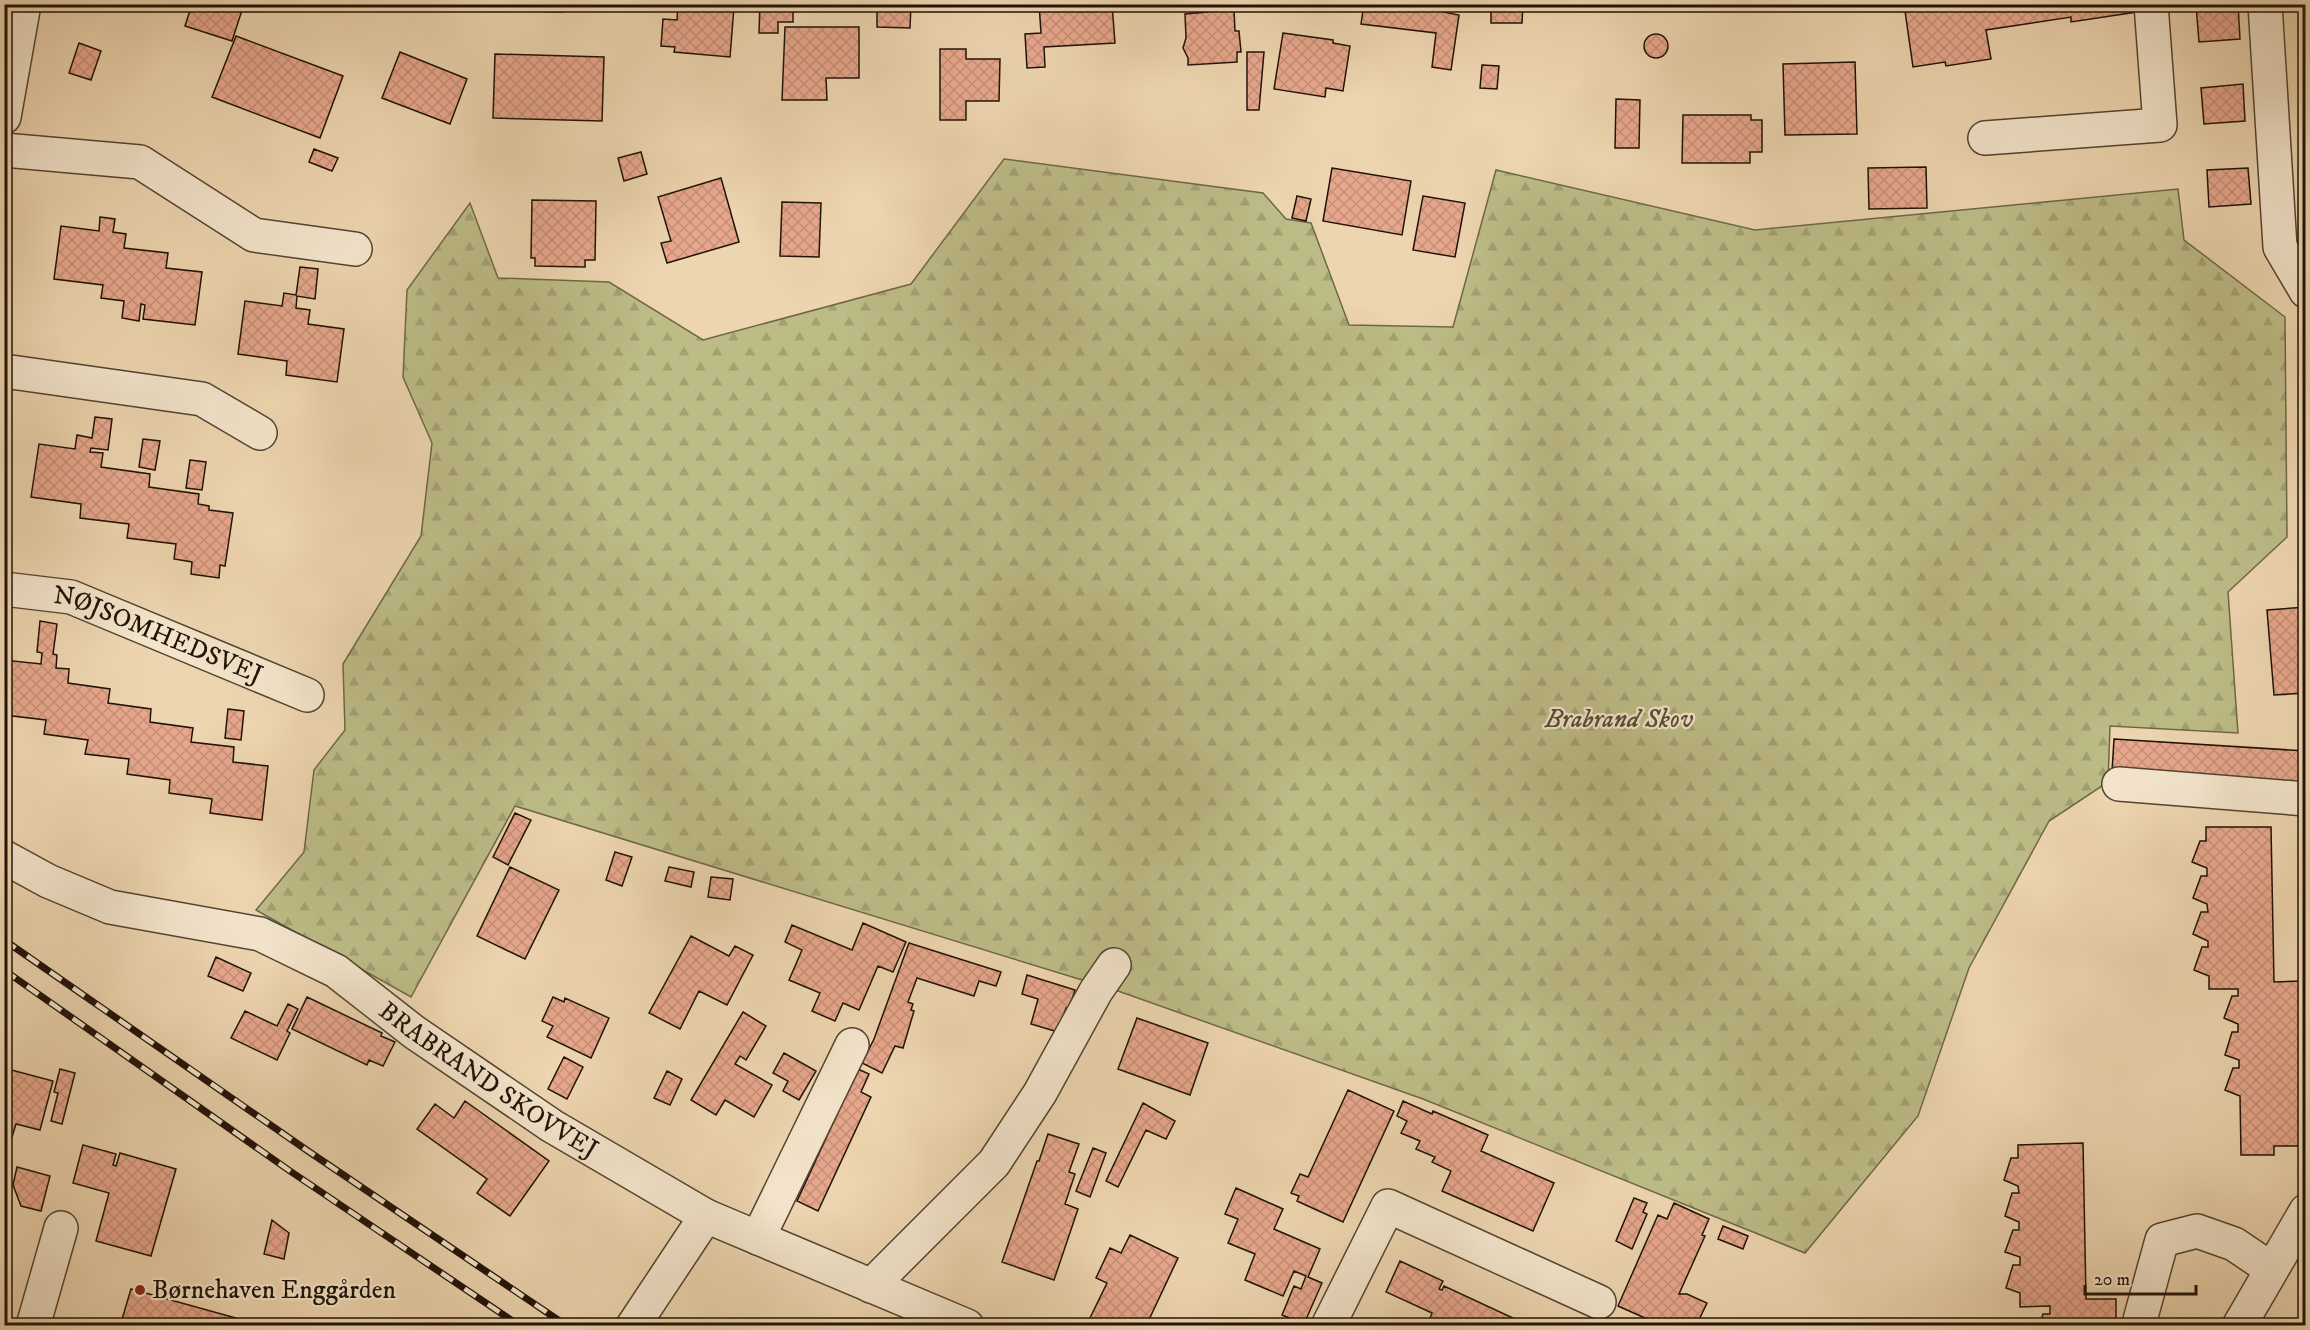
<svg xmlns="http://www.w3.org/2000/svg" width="2310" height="1330" viewBox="0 0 2310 1330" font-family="'IM FELL DW Pica',serif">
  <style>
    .forest { fill: url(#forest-firs); stroke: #6e6847; stroke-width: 1.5 }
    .building { fill: url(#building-cross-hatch); stroke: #1f1307; stroke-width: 1.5 }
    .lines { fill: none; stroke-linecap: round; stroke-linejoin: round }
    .minor-casing { stroke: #524431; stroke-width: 36 }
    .minor { stroke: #f3e4cb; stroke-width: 33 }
    .rail-casing { stroke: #1f1307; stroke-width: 7 }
    .rail { stroke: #f3e4cb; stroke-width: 4.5; stroke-dasharray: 14; stroke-linecap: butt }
    .poi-dot { fill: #8f2418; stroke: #f3e4cb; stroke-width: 2 }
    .labels { text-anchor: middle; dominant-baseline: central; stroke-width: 4.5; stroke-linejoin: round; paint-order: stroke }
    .street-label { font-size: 26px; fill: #1f1307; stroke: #f3e4cb }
    .park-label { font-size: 26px; font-style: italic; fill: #564e34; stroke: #f3e4cb }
    .poi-label { font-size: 26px; fill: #1f1307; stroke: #f3e4cb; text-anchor: start }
  </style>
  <defs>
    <pattern id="forest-firs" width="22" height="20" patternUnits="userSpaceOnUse" patternTransform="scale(1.5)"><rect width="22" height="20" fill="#bdbc87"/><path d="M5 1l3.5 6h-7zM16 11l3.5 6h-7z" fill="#a2a173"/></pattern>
    <pattern id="building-cross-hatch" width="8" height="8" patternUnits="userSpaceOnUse" patternTransform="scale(1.5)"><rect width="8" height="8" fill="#e7a78c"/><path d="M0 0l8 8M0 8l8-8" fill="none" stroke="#c68f77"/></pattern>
  </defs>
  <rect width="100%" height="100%" fill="#edd5af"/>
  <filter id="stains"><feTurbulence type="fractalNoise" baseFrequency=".00333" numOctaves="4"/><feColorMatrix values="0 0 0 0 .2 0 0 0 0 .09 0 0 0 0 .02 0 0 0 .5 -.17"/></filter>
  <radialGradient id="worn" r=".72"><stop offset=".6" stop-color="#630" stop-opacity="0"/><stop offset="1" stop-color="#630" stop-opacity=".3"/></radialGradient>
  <path class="forest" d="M1004 159 1263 193 1286 219 1311 223 1349 325 1453 327 1496 170 1755 230 2178 189 2184 240 2285 317 2287 537 2228 592 2238 733 2110 726 2108 782 2049 821 1969 968 1918 1116 1805 1253 1423 1099 1118 991 515 806 411 997 256 910 304 852 314 770 345 730 343 664 421 536 432 443 403 377 407 290 470 203 498 278 609 282 703 340 911 284Z"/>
  <path class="building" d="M192 4H244L232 41 185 26Z
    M497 4H562V12L497 10Z
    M678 4 734 7 730 57 674 52 675 47 661 46 663 19 677 20Z
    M760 4H793V22H778V33H759Z
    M877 4H911L910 28 877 27Z
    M1039 4H1112L1115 43 1044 47 1045 67 1027 68 1025 34 1041 33Z
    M1207 4H1224V11L1234 10 1235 31H1239L1241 52H1237V62L1188 65V58L1183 48 1186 38 1185 14 1207 12Z
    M1364 4H1444L1443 12 1459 15 1451 70 1432 67 1436 33 1361 24Z
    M1491 4H1523L1522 23H1491Z
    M1904 4H2149L2150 10 2071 22V17L1986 30 1991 59 1946 66 1945 62 1913 67Z
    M2238 4 2240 39 2199 42 2196 5Z
    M785 27H859V78H826L827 100H782Z
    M1283 33 1333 40V43L1350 46 1343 91 1326 88 1325 97 1274 89Z
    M1644 46a12 12 0 1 1 24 0a12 12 0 1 1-24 0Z
    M236 36 343 76 320 138 212 97Z
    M79 43 101 51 91 80 69 73Z
    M940 49H966V59H1000L999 101H966V120H940Z
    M400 52 467 79 450 124 382 98Z
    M1247 52H1264L1259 110H1247Z
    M495 54 604 57 602 121 493 118Z
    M1855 62 1857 134 1785 135 1783 64Z
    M1482 65 1499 66 1497 89 1480 88Z
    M2243 84 2245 121 2204 124 2201 88Z
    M1616 99 1640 100 1639 148H1615Z
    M1683 115H1751V120H1762V152H1750V163H1682Z
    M314 149 338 158 332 171 309 162Z
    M641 152 647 174 624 181 618 158Z
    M1926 167 1927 208 1869 209 1868 168Z
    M1332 168 1411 181 1402 235 1323 221Z
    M2248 168 2251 204 2209 207 2207 170Z
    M721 178 739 242 667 263 661 243 671 241 658 197Z
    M1297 196 1311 199 1306 221 1292 218Z
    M1423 196 1465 203 1455 257 1413 250Z
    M532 200 596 201 595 260H585V267L535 266V258H531Z
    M782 202 821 203 819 257 780 256Z
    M100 217 115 219 113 232 126 234 124 248 168 253 166 268 202 272 195 325 143 319 145 305 141 304 139 321 122 318 124 301 101 298 103 285 54 279 61 226 99 231Z
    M300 267 318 269 315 299 297 296 296 308 310 310 308 324 344 329 337 382 286 375 287 361 238 354 245 301 282 306 284 293 296 295Z
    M95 417 112 419 108 450 91 448 90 452 103 453 101 467 150 474 149 487 199 494 198 504 209 506V510L233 513 225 566 220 565 219 578 191 574 192 562 174 559 176 544 127 538 129 524 80 518 81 504 31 497 39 444 75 449 77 435 92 438Z
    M143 439 160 441 155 470 139 467Z
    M190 460 206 462 202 490 186 488Z
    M2306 607V693L2274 695 2267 610Z
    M40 621 57 624 53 654 57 655 56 668 69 669 68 683 110 689 108 703 151 709 150 722 193 728 191 742 234 747 233 762 268 766 262 820 210 813 212 799 169 793 170 780 127 774 129 759 85 754 88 740 44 734 46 720 4 715V660L41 664 42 653 37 652Z
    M228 709 244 711 241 740 225 738Z
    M2114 739 2306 751V784L2112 772Z
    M515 813 531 820 508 865 493 857Z
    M2206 827H2271L2274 982 2304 981 2306 1146H2274V1155H2241L2240 1096 2225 1090 2233 1068H2239V1060L2225 1055 2232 1032H2238V1024L2224 1018 2232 996H2238V989H2209V976L2194 970 2202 947H2208V941L2193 934 2201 912H2208L2207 904 2193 898 2201 876H2207V868L2192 862 2200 841H2206Z
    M615 852 632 857 622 886 606 880Z
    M510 867 559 890 525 959 477 936Z
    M669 867 694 872 691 887 665 881Z
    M711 877 733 879 730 900 708 897Z
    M863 923 906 942 893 972 878 966 859 1010 843 1003 835 1021 812 1011 820 993 789 980 802 950 785 942 792 925 852 950Z
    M691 936 729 956 735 946 753 955 727 1005 699 991 680 1029 649 1013Z
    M909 943 1001 972 996 986 979 981 974 996 917 978 908 1002 913 1004 911 1010 914 1011 903 1048 895 1046 882 1073 862 1063 874 1039Z
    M216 957 251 973 243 991 208 976Z
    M1027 975 1075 990 1069 1009 1066 1008 1058 1032 1031 1024 1038 999 1022 994Z
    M307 997 382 1033 381 1036 395 1042 383 1066 369 1060 367 1065 292 1029Z
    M553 997 564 1002 565 998 609 1018 591 1058 547 1037 553 1026 542 1021Z
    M288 1004 298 1009 287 1031 290 1033 277 1060 231 1038 245 1011 277 1026Z
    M743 1012 766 1026 746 1060 740 1056 735 1064 772 1085 754 1117 725 1100 716 1115 691 1100Z
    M1137 1018 1208 1043 1190 1095 1118 1069Z
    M784 1053 816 1071 799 1100 783 1091 788 1081 773 1073Z
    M564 1057 583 1067 567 1099 548 1089Z
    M4 1068 53 1081 40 1130 16 1124 11 1140 4 1138Z
    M60 1069 75 1073 62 1124 51 1121 58 1093 54 1092Z
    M858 1069 869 1074 861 1092 871 1097 818 1211 797 1201Z
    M667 1071 682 1079 670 1105 654 1098Z
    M1348 1090 1394 1111 1343 1222 1297 1201 1299 1196 1291 1193 1300 1174 1308 1177Z
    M465 1101 549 1161 510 1216 477 1193 487 1179 417 1129 435 1104 454 1118Z
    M1403 1101 1432 1114 1433 1111 1488 1135 1481 1151 1554 1183 1533 1231 1442 1191 1451 1171 1432 1162 1435 1157 1416 1149 1420 1141 1401 1133 1407 1121 1397 1116Z
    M1143 1103 1175 1121 1166 1139 1146 1130 1118 1187 1106 1181Z
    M1048 1134 1079 1144 1069 1172 1075 1174 1065 1204 1078 1209 1054 1280 1002 1262 1037 1161H1039Z
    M2083 1143 2086 1299H2116V1326H2039L2043 1314H2050V1306L2020 1307V1293L2006 1288 2013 1265H2020V1257L2005 1252 2013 1230H2019V1222L2005 1216 2012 1193H2019L2018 1186 2004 1180 2011 1158H2018V1145Z
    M83 1145 116 1154 113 1165 116 1166 120 1153 176 1169 151 1256 96 1241 109 1193 73 1183Z
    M1093 1148 1106 1153 1090 1197 1076 1191Z
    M17 1167 50 1176 41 1211 21 1206 13 1185Z
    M1236 1188 1283 1209 1274 1229 1320 1249 1308 1277 1322 1283 1304 1324 1282 1315 1294 1286 1301 1289 1306 1276 1294 1271 1283 1296 1245 1280 1255 1254 1228 1243 1238 1219 1225 1214Z
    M1634 1198 1647 1203 1643 1212 1647 1214 1632 1249 1616 1241Z
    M1674 1203 1709 1219 1702 1235 1705 1236 1679 1294H1687L1707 1303 1696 1326H1663L1618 1306 1658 1215 1667 1219Z
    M272 1220 289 1233 284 1259 264 1254Z
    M1723 1226 1748 1236 1743 1249 1718 1239Z
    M1130 1235 1178 1258 1146 1326H1104L1090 1318 1107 1283 1096 1278 1110 1248 1121 1253Z
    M1400 1261 1443 1281 1439 1289 1442 1290 1444 1286 1530 1326H1427L1432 1313 1386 1292Z
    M131 1289 254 1323 253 1326H120Z"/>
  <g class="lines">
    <g class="minor-casing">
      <g id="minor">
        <path d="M2265 4 2280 247 2306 291"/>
        <path d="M4 117 24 4"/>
        <path d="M1985 138 2160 125 2151 4"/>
        <path d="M4 150 140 162 254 235 355 249"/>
        <path d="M4 371 202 399 260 433"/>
        <path id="s1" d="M4 589 71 597 307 695"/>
        <path d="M2119 784 2306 799"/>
        <path id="s2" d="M4 857 48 881 110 907 260 934 336 971 414 1032 552 1126 706 1216 967 1326"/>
        <path d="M758 1238 852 1045"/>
        <path d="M871 1286 994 1163 1040 1093 1096 991 1114 965"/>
        <path d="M33 1326 61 1228"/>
        <path d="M633 1326 706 1216"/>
        <path d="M1328 1326 1388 1206 1599 1302"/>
        <path d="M2142 1326 2140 1320 2162 1240 2197 1231 2234 1244 2271 1269"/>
        <path d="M2239 1326 2306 1211"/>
      </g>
    </g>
    <use href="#minor" class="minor"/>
    <g class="rail-casing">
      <path id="rail" d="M4 940 308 1151 567 1326
        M4 970 290 1171 520 1326"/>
    </g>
    <use href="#rail" class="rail"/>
  </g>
  <circle class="poi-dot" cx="140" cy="1290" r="6"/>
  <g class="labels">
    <g class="street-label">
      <text stroke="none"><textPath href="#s1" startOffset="162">NØJSOMHEDSVEJ</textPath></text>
      <text stroke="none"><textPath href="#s2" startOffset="542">BRABRAND SKOVVEJ</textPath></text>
    </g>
    <g class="park-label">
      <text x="1619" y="719">Brabrand Skov</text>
    </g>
    <g class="poi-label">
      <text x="152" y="1290">Børnehaven Enggården</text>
    </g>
  </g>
  <rect width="2310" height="1330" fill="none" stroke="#edd5af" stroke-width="24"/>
  <rect x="6" y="6" width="2298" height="1318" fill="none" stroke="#1f1307" stroke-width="3"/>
  <rect x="12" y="12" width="2286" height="1306" fill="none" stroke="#1f1307" stroke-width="1.5"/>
  <path d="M2085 1285v9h111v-9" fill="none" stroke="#1f1307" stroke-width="3"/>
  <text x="2094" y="1285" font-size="18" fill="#1f1307" stroke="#f3e4cb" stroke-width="4.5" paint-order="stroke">20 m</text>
  <rect width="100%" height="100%" filter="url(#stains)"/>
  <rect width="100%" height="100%" fill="url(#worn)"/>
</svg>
